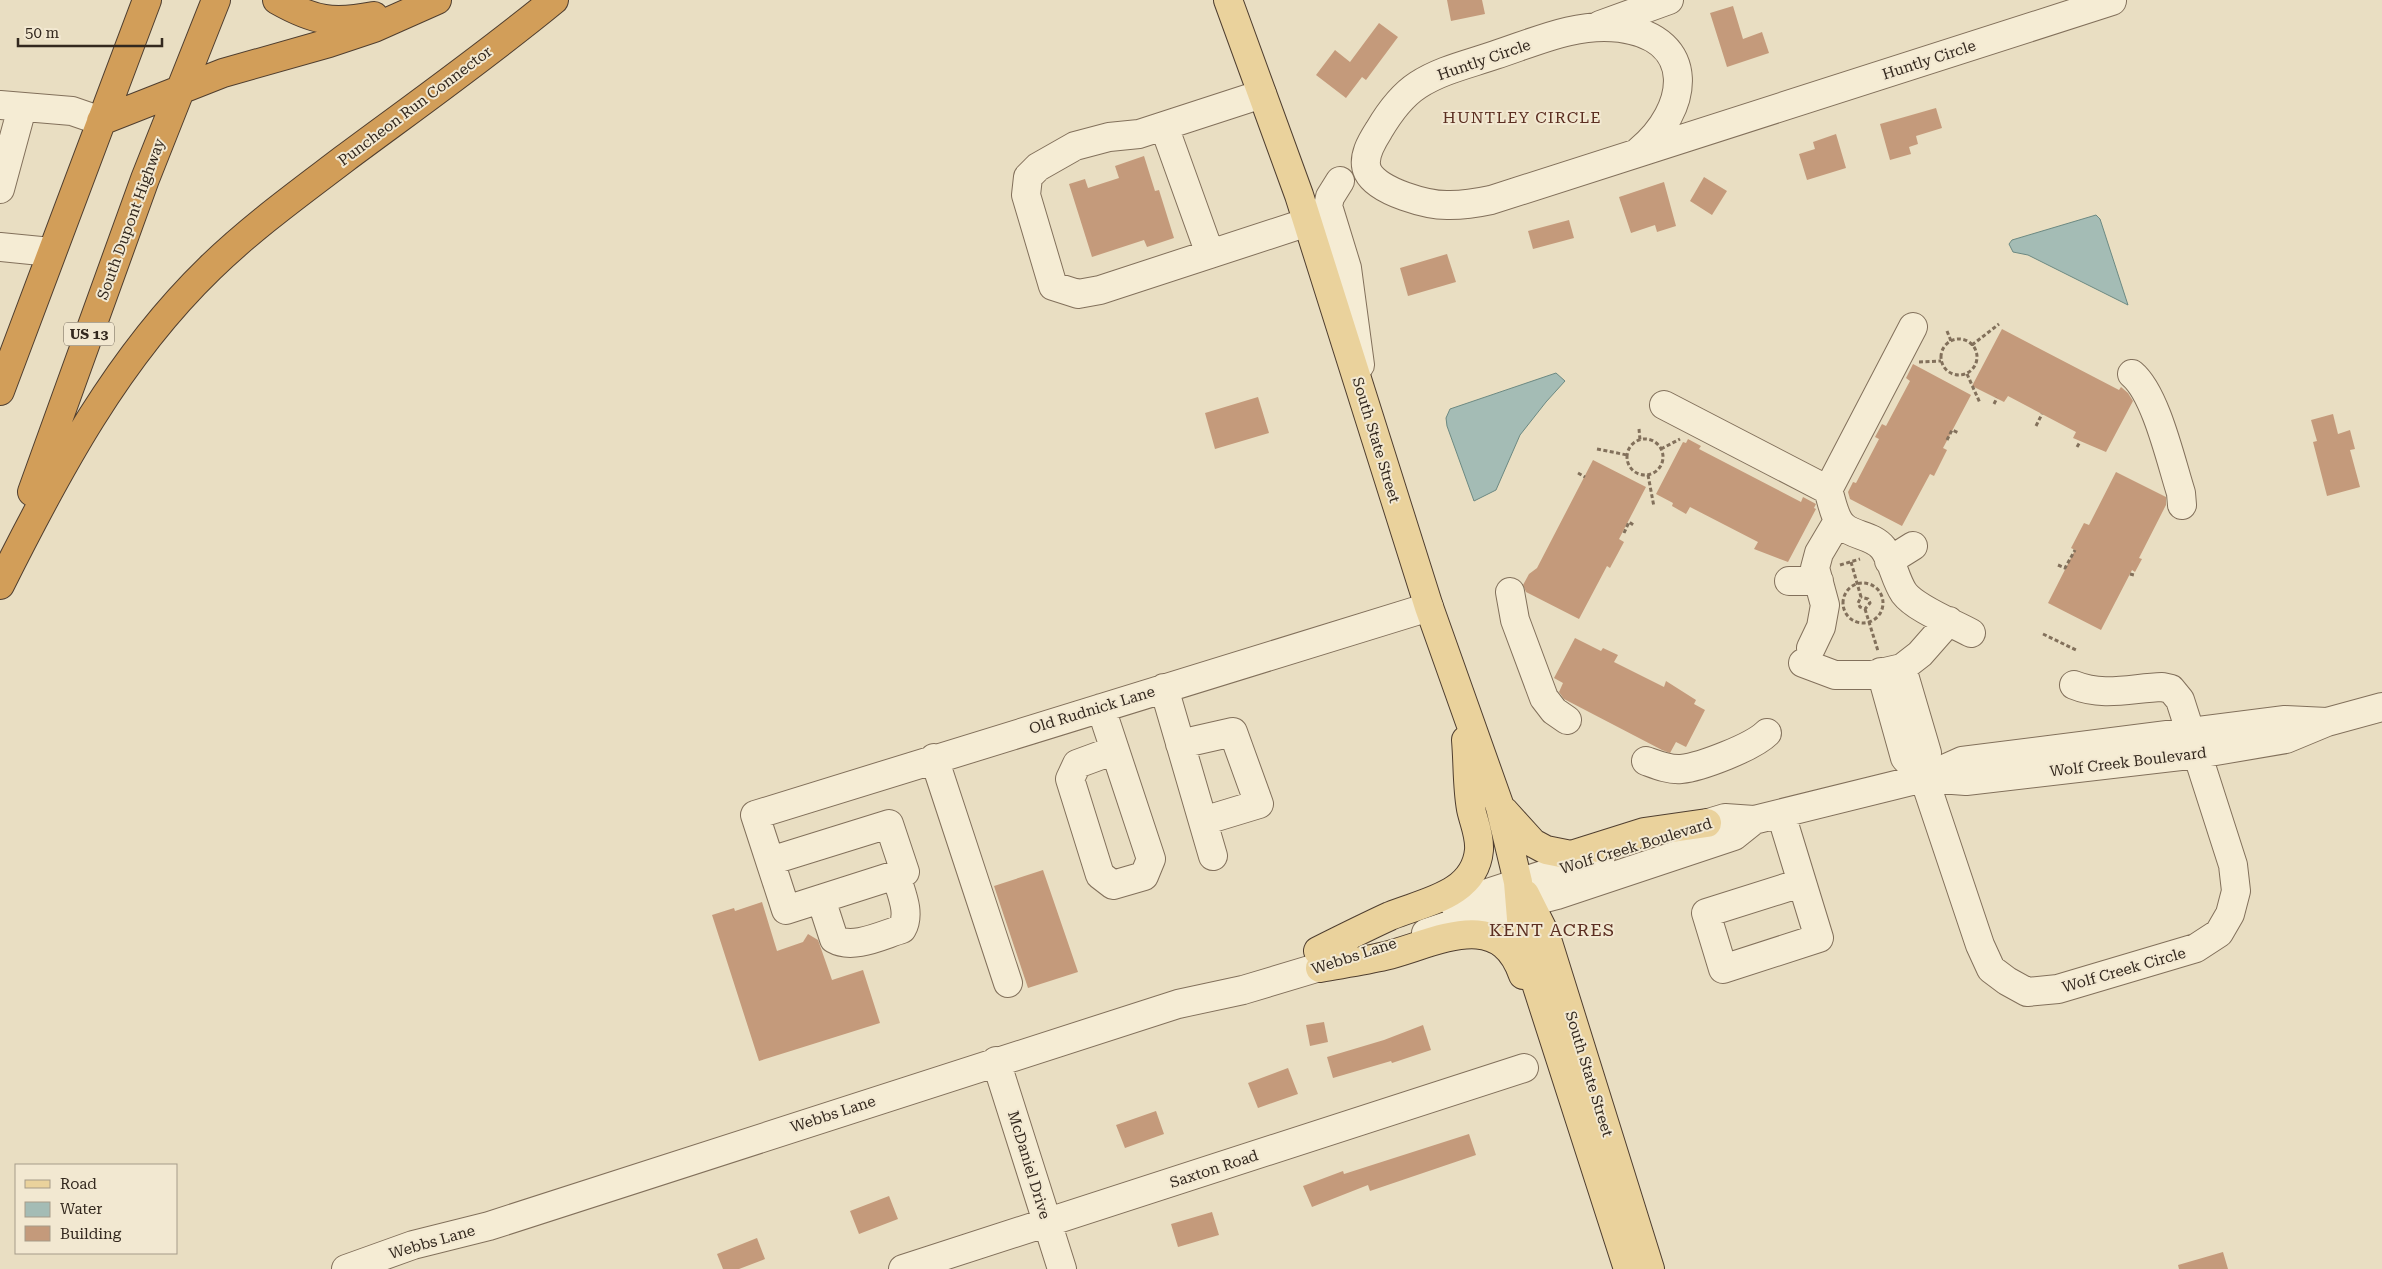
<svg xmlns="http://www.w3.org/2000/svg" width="2382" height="1269" viewBox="0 0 2382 1269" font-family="'Roboto Serif',serif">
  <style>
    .water { fill: #a4bcb5; stroke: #6c8982 }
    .building { fill: #c49a7b }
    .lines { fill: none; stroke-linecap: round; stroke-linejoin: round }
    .minor-casing { stroke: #82705b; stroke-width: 30 }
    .major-casing { stroke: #4f3e2f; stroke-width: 30 }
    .highway-casing { stroke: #4f3e2f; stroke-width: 30 }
    .path { stroke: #82705b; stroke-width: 3; stroke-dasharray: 4 2.5; stroke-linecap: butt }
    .minor { stroke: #f5ecd4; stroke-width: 28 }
    .major { stroke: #ead29c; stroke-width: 28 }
    .highway { stroke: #d29e59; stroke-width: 28 }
    .labels { text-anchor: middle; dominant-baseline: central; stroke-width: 4; stroke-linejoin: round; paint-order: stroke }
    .shield { fill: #f2e8d1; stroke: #6c6254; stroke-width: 1 }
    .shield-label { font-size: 14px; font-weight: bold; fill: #33281e }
    .street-label { font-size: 15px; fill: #33281e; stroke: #f2e8d1 }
    .neighbourhood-label { font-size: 16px; letter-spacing: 1px; fill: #5b2e21; stroke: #f2e8d1 }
    .quarter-label { font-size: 18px; letter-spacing: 1px; fill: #5b2e21; stroke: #f2e8d1 }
  </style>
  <rect width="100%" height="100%" fill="#e9dec2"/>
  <path class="water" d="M2096 215 2100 219 2128 305 2028 255 2013 252 2009 244 2012 240Z
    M1556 373 1565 381 1546 402 1520 435 1496 490 1474 501 1447 426 1446 418 1450 409Z"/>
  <path class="building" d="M1447 0H1482L1485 14 1451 21Z
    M1733 6 1743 39 1762 32 1769 53 1727 67 1710 13Z
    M1379 23 1398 37 1366 80 1362 77 1346 98 1316 75 1335 50 1350 62Z
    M1936 108 1942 128 1916 136 1918 144 1909 147 1911 154 1890 160 1880 124Z
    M1836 134 1846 168 1807 180 1799 154 1815 149 1813 142Z
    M1144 156 1155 191 1159 190 1174 238 1147 247 1144 240 1092 257 1069 184 1085 179 1088 188 1119 178 1115 166Z
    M1704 177 1727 191 1712 215 1690 201Z
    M1664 182 1676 226 1657 232 1655 225 1631 233 1619 197Z
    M1569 220 1574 238 1533 249 1528 231Z
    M1447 254 1456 282 1408 296 1400 268Z
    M2002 329 2119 390 2121 387 2128 393 2133 401 2106 452 2073 438 2076 432 2008 396 2004 402 1972 386Z
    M1913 364 1971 395 1943 448 1947 450 1934 476 1930 474 1902 526 1850 499 1848 492 1853 482 1856 483 1879 439 1875 437 1882 424 1886 426 1910 381 1906 378Z
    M1258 397 1269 433 1215 449 1205 413Z
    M2333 414 2338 434 2350 430 2355 449 2350 450 2360 487 2327 496 2313 442 2317 441 2311 420Z
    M1688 439 1701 446 1699 449 1801 502 1803 497 1816 504 1814 508 1816 509 1788 562 1754 549 1758 542 1690 507 1686 514 1672 506 1673 503 1656 494 1683 442 1686 443Z
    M1593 460 1646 487 1619 539 1624 542 1610 568 1607 566 1579 619 1526 592 1523 585 1529 574 1537 568Z
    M2116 472 2166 497V505L2139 558 2142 559 2135 572 2132 570 2101 630 2048 603 2075 550 2071 548 2084 523 2089 525Z
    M1575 638 1601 651 1603 648 1618 655 1614 662 1664 687 1666 681 1696 700 1694 704 1705 710 1686 747 1676 742 1670 753 1662 750 1564 699 1559 692 1563 683 1554 678Z
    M1043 870 1078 972 1028 988 994 886Z
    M762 902 777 951 803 942 808 934 818 940 832 980 863 970 880 1023 759 1061 712 915 734 908 735 911Z
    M1324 1022 1328 1042 1310 1046 1306 1025Z
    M1423 1025 1431 1050 1392 1063 1391 1061 1333 1078 1327 1057 1384 1040Z
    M1288 1068 1298 1094 1258 1108 1248 1083Z
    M1156 1111 1164 1134 1125 1148 1116 1125Z
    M1469 1134 1476 1155 1370 1191 1368 1185 1312 1207 1303 1186 1343 1171 1344 1174Z
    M889 1196 898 1219 859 1234 850 1211Z
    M1212 1212 1219 1235 1178 1247 1171 1224Z
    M757 1238 765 1259 739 1269H723L717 1254Z
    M2223 1252 2228 1269H2179L2178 1265Z"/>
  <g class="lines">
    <g class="minor-casing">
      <path id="minor" d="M1600 25 1669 0
        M1262 94 1139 134 1109 137 1075 146 1038 167 1028 177 1026 195 1053 286 1078 294 1100 290 1308 222
        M0 105 72 111 101 121
        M1164 126 1210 254
        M1639 151C1689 110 1699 39 1620 28 1577 22 1535 42 1495 55 1469 64 1441 70 1418 85 1401 96 1389 113 1379 130 1372 141 1361 158 1368 172 1378 192 1429 206 1450 205 1463 205 1477 203 1491 200L2112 1
        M1340 181 1330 197 1328 206 1347 268 1360 365
        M0 189 22 108
        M0 247 51 252
        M1913 327 1828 490C1832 501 1834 518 1843 526 1853 536 1873 535 1883 548 1892 559 1895 580 1904 593 1916 609 1953 623 1971 633
        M2132 374C2156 394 2171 462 2181 493L2182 505
        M1664 405 1828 490
        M1889 561 1913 546
        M1789 581H1819
        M1510 592 1515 620 1544 698 1554 711 1567 720
        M1811 648 1821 627 1825 605 1815 568 1819 553 1838 521
        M1803 663 1835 675H1872L1902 668 1920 654 1949 621
        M1902 668 1927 753 1924 778 1980 945 1991 969 2007 981 2027 992 2058 989 2196 948 2219 933 2230 914 2236 891 2233 865 2180 700 2171 689 2162 687C2132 688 2103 697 2074 685
        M1881 672 1905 758 1924 778
        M1164 688 1213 856
        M1101 708 1151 859 1144 876 1113 885 1100 875 1070 779 1077 764 1115 750
        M1180 744 1233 732 1259 804 1203 821
        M934 758 1008 983
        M1646 761C1657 765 1669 770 1681 769 1701 767 1753 747 1767 733
        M1926 778 1966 781 2198 754 2286 739 2327 722 2382 707
        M1781 814 1819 938 1723 969 1706 913 1801 883
        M1685 830 1725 818 1754 820 1924 778 1962 761 2285 720 2327 722
        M770 861 889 824 905 872 786 910 755 815 1429 607
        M821 899 834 939C853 950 882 935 902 929 911 913 901 893 896 875
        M1454 904 1601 856
        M1426 933 1483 914 1557 895 1734 836 1754 820
        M996 1061 1062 1269
        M346 1269 413 1245 489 1226 1178 1004 1243 990 1343 960
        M903 1269 1524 1068"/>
    </g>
    <g class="major-casing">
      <path id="major" d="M1228 0 1299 195 1429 607 1500 807 1518 882 1523 943 1628 1269
        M1504 811 1533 843 1546 850 1571 855 1644 832 1707 823
        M1525 894 1546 936 1650 1269
        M1318 951C1342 939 1366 927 1390 916 1424 902 1475 895 1479 850 1480 835 1474 823 1471 809 1467 787 1468 763 1466 740
        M1320 968C1342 964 1364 961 1385 956 1434 944 1499 905 1523 975"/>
    </g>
    <g class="highway-casing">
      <path id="highway" d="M277 0C314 21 333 24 374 16
        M101 121 223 73 329 43 374 28 437 0
        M0 391 147 0
        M32 492 145 179 216 0
        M0 585C57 471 117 358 210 268 251 228 298 194 344 159 414 107 486 56 554 0"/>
    </g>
    <path class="path" d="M1947 331 1951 341
      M1941 357a18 18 0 1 1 36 0a18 18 0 1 1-36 0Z
      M1972 345 1999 324
      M1919 362 1941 361
      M1967 374 1980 403
      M1994 404 1997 398
      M2036 426 2042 414
      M1639 429 1640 440
      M1627 457a18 18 0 1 1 36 0a18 18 0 1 1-36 0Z
      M1947 440 1952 430 1959 433
      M2077 447 2080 442
      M1597 449 1627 455
      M1661 449 1680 439
      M1578 473 1585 477
      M1648 475 1654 507
      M1624 533 1629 522 1635 526
      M1851 562 1861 597 1858 603 1860 607 1865 609 1870 603 1868 599 1861 597
      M1840 565 1860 559
      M2058 565 2065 568 2075 550
      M2130 574 2134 575
      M1843 603a20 20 0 1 1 40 0a20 20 0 1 1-40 0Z
      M1865 609 1878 651
      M2043 634 2076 650"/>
    <use href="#minor" class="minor"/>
    <use href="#major" class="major"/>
    <use href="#highway" class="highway"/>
  </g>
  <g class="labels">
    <rect class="shield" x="64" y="322.5" width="50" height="23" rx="4"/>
    <g class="shield-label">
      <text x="89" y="334">US 13</text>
    </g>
    <g class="street-label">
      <text transform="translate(1484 60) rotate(-19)">Huntly Circle</text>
      <text transform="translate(1929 60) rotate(-18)">Huntly Circle</text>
      <text transform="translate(415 106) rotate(-37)">Puncheon Run Connector</text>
      <text transform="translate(131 219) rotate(-70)">South Dupont Highway</text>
      <text transform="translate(1376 440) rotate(73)">South State Street</text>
      <text transform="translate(1092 710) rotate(-17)">Old Rudnick Lane</text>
      <text transform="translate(2128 762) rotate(-7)">Wolf Creek Boulevard</text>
      <text transform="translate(1636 846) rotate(-17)">Wolf Creek Boulevard</text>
      <text transform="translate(1354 956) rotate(-18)">Webbs Lane</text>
      <text transform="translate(2124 970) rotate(-16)">Wolf Creek Circle</text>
      <text transform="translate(1589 1074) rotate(73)">South State Street</text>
      <text transform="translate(833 1114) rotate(-18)">Webbs Lane</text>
      <text transform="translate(1029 1165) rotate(73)">McDaniel Drive</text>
      <text transform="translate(1214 1169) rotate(-18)">Saxton Road</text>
      <text transform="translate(432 1242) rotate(-16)">Webbs Lane</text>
    </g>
    <g class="neighbourhood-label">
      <text x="1522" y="117">HUNTLEY CIRCLE</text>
    </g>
    <g class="quarter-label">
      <text x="1552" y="929">KENT ACRES</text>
    </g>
  </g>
  <rect x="15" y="1164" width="162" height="90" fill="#f2e8d1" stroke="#a69b89"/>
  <rect x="25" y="1180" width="25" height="8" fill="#ead29c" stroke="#a69b89"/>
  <text x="60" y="1189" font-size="15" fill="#33281e">Road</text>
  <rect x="25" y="1202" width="25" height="15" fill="#a4bcb5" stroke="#a69b89"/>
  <text x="60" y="1214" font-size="15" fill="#33281e">Water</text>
  <rect x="25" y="1226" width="25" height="15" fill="#c49a7b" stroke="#a69b89"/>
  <text x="60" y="1239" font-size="15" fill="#33281e">Building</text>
  <path d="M18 38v8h144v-8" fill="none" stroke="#33281e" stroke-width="2.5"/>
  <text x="25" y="38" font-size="15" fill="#33281e" stroke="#f2e8d1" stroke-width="4" paint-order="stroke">50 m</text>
</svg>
